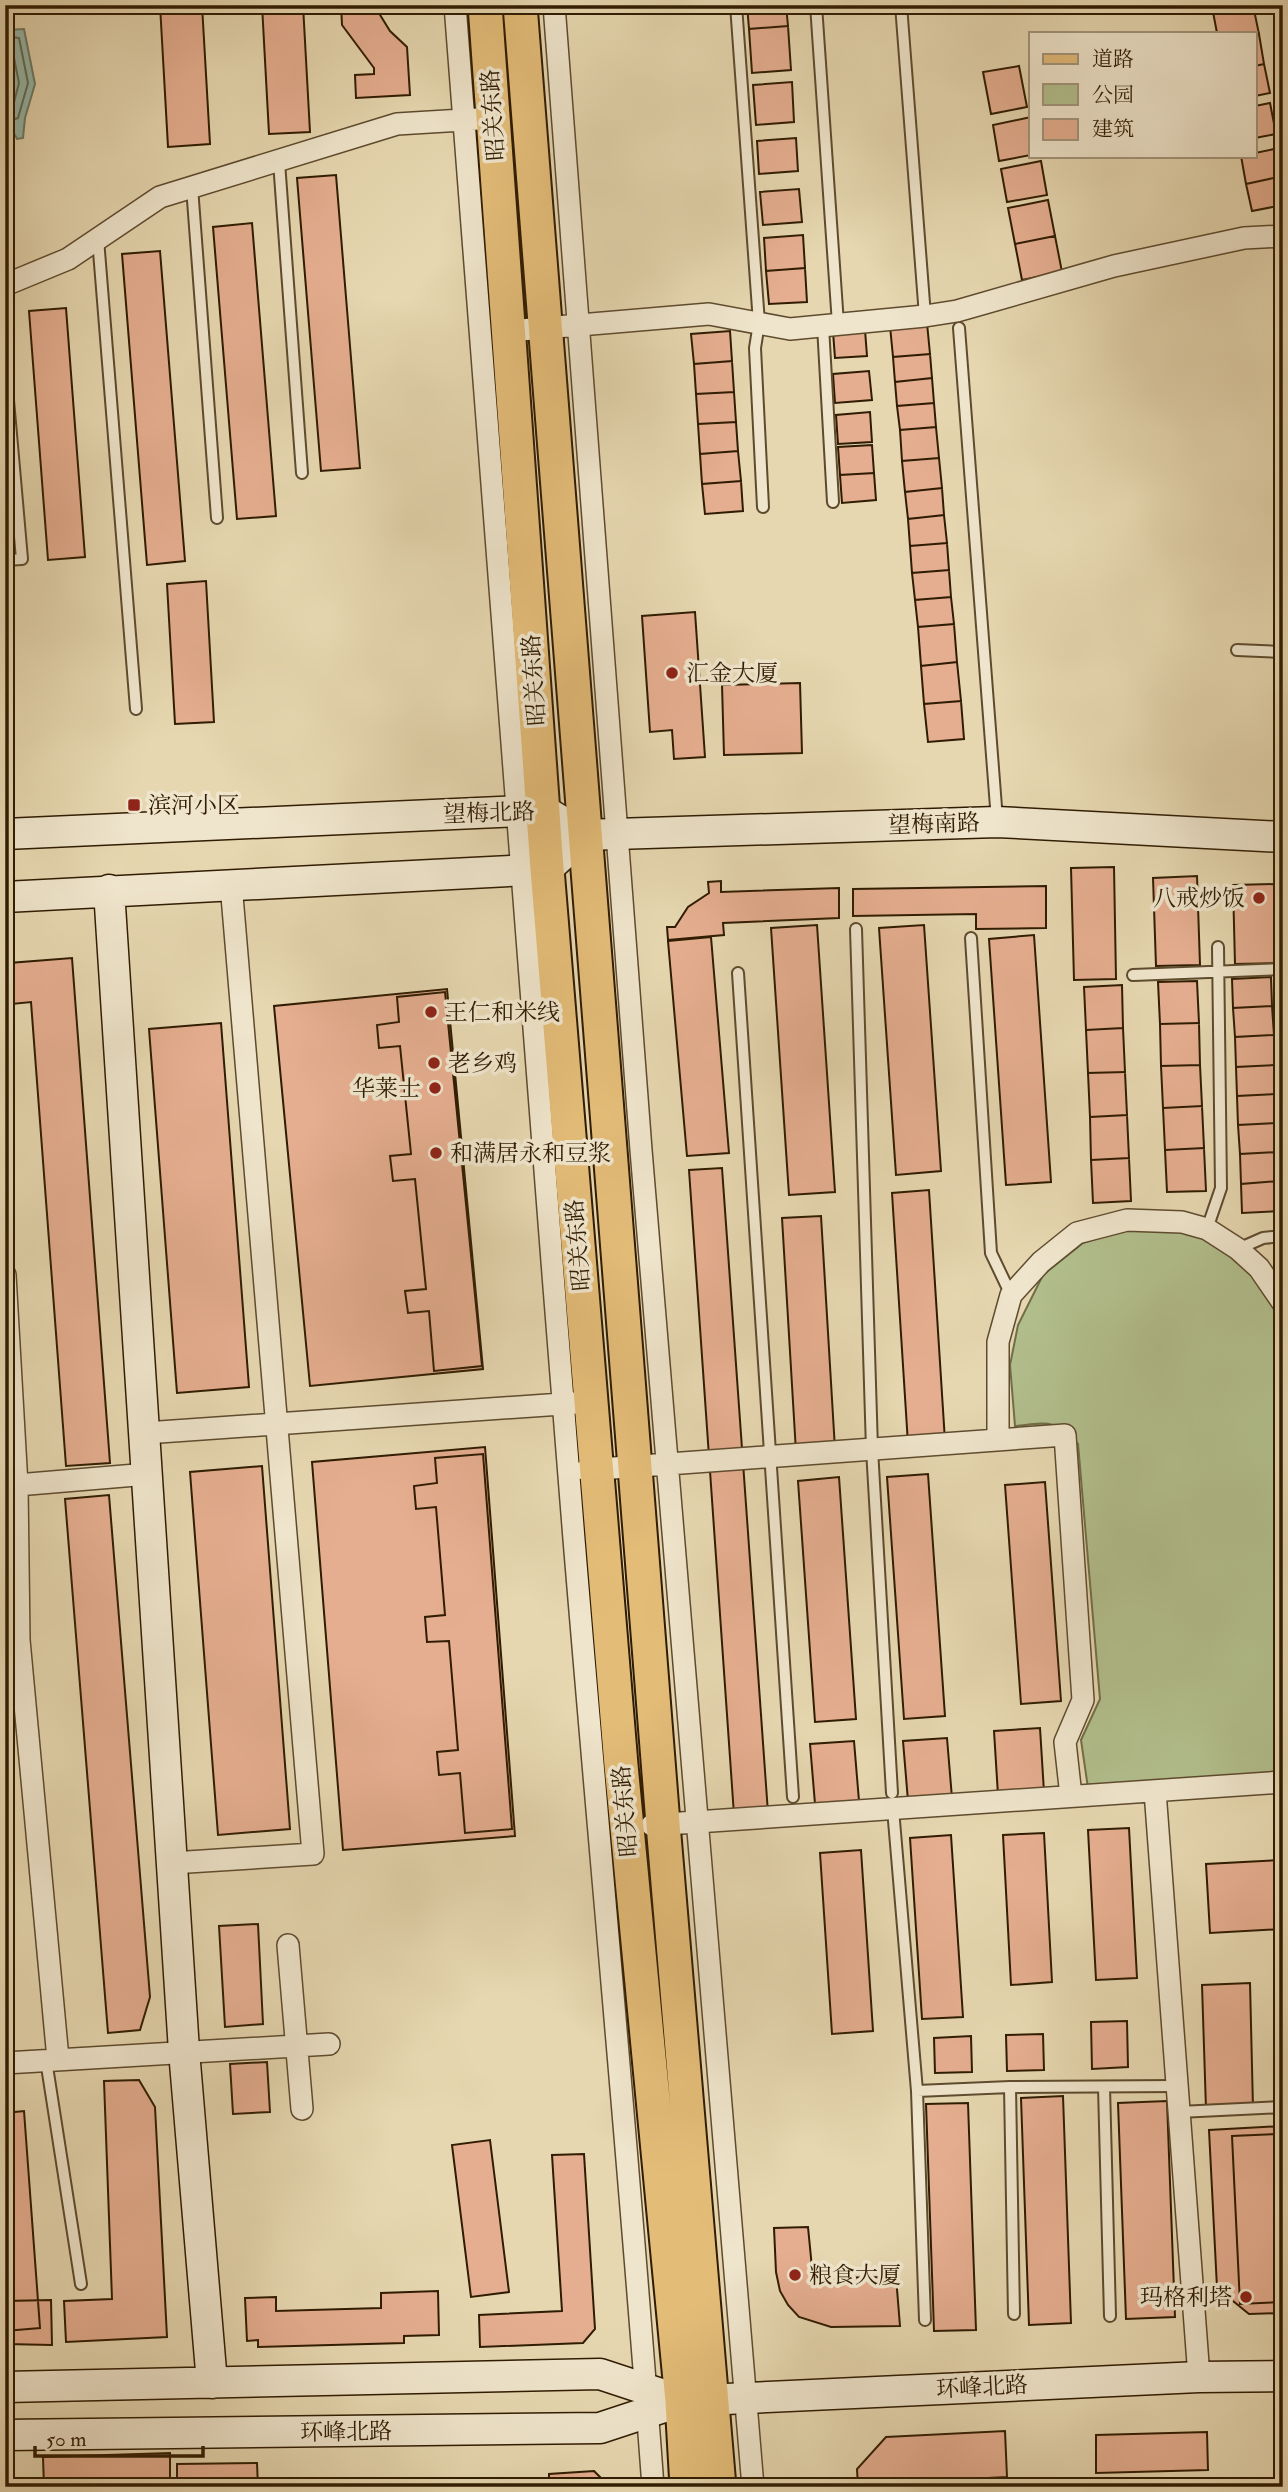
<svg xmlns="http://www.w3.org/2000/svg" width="1288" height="2492" viewBox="0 0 1288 2492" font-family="'IM FELL Double Pica','Noto Serif SC',serif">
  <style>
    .green { fill: #b2bf8d; stroke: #716e48; stroke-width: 2 }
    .water { fill: #96baab; stroke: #6d7b67; stroke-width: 2 }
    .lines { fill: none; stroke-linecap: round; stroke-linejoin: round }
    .shore { stroke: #636b56; stroke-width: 2 }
    .building { fill: #e5ae90; stroke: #301c02; stroke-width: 2 }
    .lane-casing { stroke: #5e4b2e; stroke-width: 14 }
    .street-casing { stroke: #5e4b2e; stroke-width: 24 }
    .secondary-casing { stroke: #301c02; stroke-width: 33 }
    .primary-casing { stroke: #301c02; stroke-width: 37 }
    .lane { stroke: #efe5cc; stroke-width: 10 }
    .street { stroke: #efe5cc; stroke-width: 21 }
    .secondary { stroke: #efe5cc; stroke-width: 30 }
    .primary { stroke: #e3bc78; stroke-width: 33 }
    .poi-dot { fill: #8f2418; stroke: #efe5cc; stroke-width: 2.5 }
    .labels { text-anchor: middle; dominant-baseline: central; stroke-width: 7; stroke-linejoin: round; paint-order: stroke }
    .street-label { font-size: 23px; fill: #301c02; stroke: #efe5cc }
    .poi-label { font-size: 23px; fill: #301c02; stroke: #efe5cc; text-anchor: start }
  </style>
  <rect width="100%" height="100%" fill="#e6d7b0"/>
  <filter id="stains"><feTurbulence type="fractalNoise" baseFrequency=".00286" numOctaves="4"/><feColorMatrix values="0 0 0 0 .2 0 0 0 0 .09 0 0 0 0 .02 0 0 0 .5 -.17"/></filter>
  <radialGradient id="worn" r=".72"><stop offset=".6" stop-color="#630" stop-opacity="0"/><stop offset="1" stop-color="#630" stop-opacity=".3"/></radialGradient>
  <path class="green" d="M1127 1229H1180L1220 1245 1255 1275 1276 1311 1283 1377V1771L1088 1788 1081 1740 1100 1699 1078 1444C1056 1418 1046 1423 1015 1426L1010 1365 1018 1325 1043 1275 1083 1243Z"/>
  <path class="water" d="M24 29 35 84 25 118 23 138 17 139 7 120 5 30Z"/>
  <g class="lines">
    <path class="shore" d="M5 36 19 38 28 83 18 118 15 119 5 116
      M5 45 12 48 19 83 13 106 5 107"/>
  </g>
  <path class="building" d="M160 5H202L210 144 168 147Z
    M262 5H303L310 132 269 134Z
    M341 5H374L390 31 407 47 410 95 356 98 355 75 374 74V68L342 25Z
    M747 5H786L788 26 749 29Z
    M1248 5H1253L1259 34 1217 33 1213 12Z
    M788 26 791 70 752 73 749 29Z
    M1259 34 1264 64 1255 66V35Z
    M1264 64 1270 93 1255 96V66Z
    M1019 66 1027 107 991 114 983 72Z
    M792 82 794 122 756 125 753 85Z
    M1270 103 1276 134 1255 138V106Z
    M1031 117V155L999 161 993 125Z
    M796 138 798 171 759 174 757 141Z
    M1279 148 1283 176 1246 184 1241 156H1255V153Z
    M1041 161 1047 195 1007 202 1001 169Z
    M336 175 360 468 321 471 297 178Z
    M1283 176V205L1252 211 1246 184Z
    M799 189 802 222 763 225 760 192Z
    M1048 200 1055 236 1015 244 1008 208Z
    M252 223 276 516 237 519 213 227Z
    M803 235 805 268 766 271 764 238Z
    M1055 236 1062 272 1022 280 1015 244Z
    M160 251 185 561 147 565 122 254Z
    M805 268 807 302 769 304 766 271Z
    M66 308 85 557 48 560 29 311Z
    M927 323 930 354 893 357 890 326Z
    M865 330 867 356 835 358 833 332Z
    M730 331 732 361 694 364 691 334Z
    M930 354 932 378 895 382 893 357Z
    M732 361 734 392 696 394 694 364Z
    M869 371 872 400 835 403 833 374Z
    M932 378 934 403 897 406 895 382Z
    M734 392 736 422 698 424 696 394Z
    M934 403 936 427 900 430 897 406Z
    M870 412 872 442 838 444 836 415Z
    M736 422 738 451 700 454 698 424Z
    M936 427 939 458 902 461 900 430Z
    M872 445 874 473 840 475 838 447Z
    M738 451 741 481 702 484 700 454Z
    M939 458 942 488 905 492 902 461Z
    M874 473 876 500 842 503 840 475Z
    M741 481 743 511 705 514 702 484Z
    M942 488 944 515 908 519 905 492Z
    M944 515 947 543 910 546 908 519Z
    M947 543 949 570 912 573 910 546Z
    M949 570 951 597 915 600 912 573Z
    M206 581 214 722 175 724 167 584Z
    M951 597 954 624 918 627 915 600Z
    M695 612 705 757 674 759 672 730 650 732 642 616Z
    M954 624 957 662 921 666 918 627Z
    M957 662 961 701 924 704 921 666Z
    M800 683 802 753 724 755 722 685Z
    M961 701 964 739 928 742 924 704Z
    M1114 867 1116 979 1074 980 1071 868Z
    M1197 876 1200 965 1156 966 1153 878Z
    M721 881V892L839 888V918L723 923 724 935 668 940 667 927H675L688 907 709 893 708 882Z
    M1277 884 1279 963 1235 964 1233 885Z
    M1046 886V928L976 929V914L853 916V889Z
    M817 925 835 1192 789 1195 771 928Z
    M924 925 941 1171 896 1175 879 928Z
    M1034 935 1051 1182 1006 1185 989 939Z
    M711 937 729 1153 687 1156 668 941Z
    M72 958 110 1463 66 1466 31 1002 12 1004 9 963Z
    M1271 977 1272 1006 1233 1008 1232 979Z
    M1197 981 1199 1023 1160 1024 1158 982Z
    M1122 985 1123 1028 1086 1030 1084 987Z
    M447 989 483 1369 310 1386 274 1006Z
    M445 992 482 1366 434 1371 429 1311 408 1313 405 1291 426 1289 415 1179 393 1181 390 1156 411 1154 400 1046 379 1048 377 1025 399 1022 397 997Z
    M1272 1006 1274 1035 1235 1037 1233 1008Z
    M221 1023 249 1387 177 1393 149 1029Z
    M1199 1023 1200 1065 1161 1066 1160 1024Z
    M1123 1028 1125 1072 1088 1073 1086 1030Z
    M1274 1035 1275 1065 1236 1067 1235 1037Z
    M1200 1065 1202 1106 1163 1108 1161 1066Z
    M1275 1065 1276 1094 1237 1096 1236 1067Z
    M1125 1072 1127 1115 1090 1117 1088 1073Z
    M1276 1094 1277 1123 1238 1125 1237 1096Z
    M1202 1106 1204 1148 1165 1150 1163 1108Z
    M1127 1115 1129 1158 1091 1160 1090 1117Z
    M1277 1123 1279 1152 1240 1154 1238 1125Z
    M1204 1148 1206 1191 1167 1192 1165 1150Z
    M1279 1152 1280 1181 1241 1184 1240 1154Z
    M1129 1158 1131 1201 1093 1203 1091 1160Z
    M722 1168 768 1813 734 1815 689 1170Z
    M1280 1181 1281 1211 1242 1213 1241 1184Z
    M929 1190 945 1441 908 1444 892 1193Z
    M821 1216 835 1449 796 1452 782 1218Z
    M485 1447 515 1836 343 1850 312 1462Z
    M483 1454 512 1829 465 1833 460 1773 439 1775 437 1752 458 1750 449 1641 427 1642 425 1617 445 1615 436 1507 416 1509 414 1486 437 1483 435 1458Z
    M262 1466 290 1829 218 1835 190 1472Z
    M928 1474 945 1716 904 1719 887 1477Z
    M839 1477 856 1719 815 1722 798 1481Z
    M1045 1482 1061 1701 1021 1704 1005 1485Z
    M109 1495 150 1997 140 2030 108 2033 65 1499Z
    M1040 1728 1044 1792 998 1795 994 1731Z
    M947 1738 952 1798 908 1801 903 1741Z
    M854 1741 859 1801 815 1804 810 1744Z
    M1129 1828 1137 1978 1096 1980 1088 1830Z
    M1044 1833 1052 1982 1011 1985 1003 1835Z
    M951 1835 963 2017 922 2019 910 1838Z
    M861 1850 873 2031 832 2034 820 1853Z
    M1279 1860 1283 1929 1210 1933 1206 1864Z
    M5 1895 14 2006 5 2007Z
    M258 1924 263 2024 225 2027 219 1926Z
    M1250 1983 1253 2108 1206 2109 1202 1985Z
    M1127 2021 1128 2067 1092 2069 1091 2022Z
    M1043 2034 1044 2070 1007 2071 1006 2035Z
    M971 2036 972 2072 935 2073 934 2038Z
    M267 2062 270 2112 233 2114 230 2064Z
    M139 2080 155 2107 167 2337 66 2342 64 2301 112 2299 104 2081Z
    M1063 2096 1071 2323 1029 2325 1021 2098Z
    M1167 2101 1175 2317 1126 2319 1118 2103Z
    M968 2103 976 2330 934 2331 926 2104Z
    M24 2111 40 2328 5 2331V2113Z
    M1283 2126V2313L1249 2314 1217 2288 1209 2130Z
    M1278 2134 1283 2235V2302L1240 2304 1232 2136Z
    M490 2140 509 2292 471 2297 452 2145Z
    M584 2154 595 2329 583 2343 480 2347 479 2315 562 2311 552 2155Z
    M808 2227 813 2278 896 2277 900 2326 831 2327 799 2317 788 2305 780 2291 776 2272 774 2228Z
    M438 2291 439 2335 404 2336V2343L258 2347V2340L247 2341 245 2298 276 2297V2311L381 2308V2293Z
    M51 2300 52 2345 5 2344V2301Z
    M1005 2431 1007 2477 909 2482 910 2487H858L857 2469 886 2437Z
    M1207 2432 1208 2470 1096 2473V2435Z
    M170 2453V2487H44L43 2457Z
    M257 2463 258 2487H177V2464Z
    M594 2471 610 2487H549V2474Z"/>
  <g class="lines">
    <g class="lane-casing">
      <path id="lane" d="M736 5 759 323 755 348 763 507
        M816 5 838 324
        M901 5 925 316
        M279 162 302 473
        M192 187 217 518
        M98 239 136 709
        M823 326 833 502
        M959 328 997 820
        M5 366 22 559 5 560
        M1237 650 1283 652
        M856 929 872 1449 892 1793
        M971 938 991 1253 1011 1295
        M738 973 793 1797
        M1133 975 1283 969
        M1207 1229 1221 1188 1218 947
        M1238 1249 1263 1238 1283 1236
        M893 1809 917 2091 925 2320
        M46 2060 81 2284
        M1010 2087 1014 2314
        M1104 2087 1110 2316
        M917 2091 1010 2087 1178 2086
        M1179 2112 1283 2107"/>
    </g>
    <g class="street-casing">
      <path id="street" d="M455 5C495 517 533 1028 574 1539 600 1855 630 2171 653 2487
        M554 5 641 1150 753 2487
        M5 285 68 259 160 197 397 124 479 119
        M509 331 709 314 790 329 925 316 957 311 1114 266 1244 238 1283 236
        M5 1275 17 1485 19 1640 58 2059
        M145 1433 576 1403
        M998 1440V1342L1011 1295 1041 1262 1077 1233 1127 1220 1182 1222 1207 1229 1238 1249 1259 1268 1283 1303
        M586 1470 1065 1435 1083 1700 1065 1742 1071 1796
        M17 1485 148 1474
        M1155 1791 1199 2377
        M652 1825 1283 1782
        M172 1863 313 1854 231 884
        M288 1945 302 2109
        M5 2063 329 2044"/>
    </g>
    <g class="secondary-casing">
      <path id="secondary" d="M5 834 543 810 584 835
        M584 835 997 822 1283 837
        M109 890 184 2051 212 2383
        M5 897 547 869 584 835
        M5 2387 600 2374 682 2401
        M5 2435 600 2428 682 2401 1199 2377 1283 2376"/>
    </g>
    <g class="primary-casing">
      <path id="primary" d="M485 5 547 869 621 1765 682 2401 687 2487
        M520 5 663 1824 719 2487"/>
    </g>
    <use href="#lane" class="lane"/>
    <use href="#street" class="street"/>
    <use href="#secondary" class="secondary"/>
    <use href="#primary" class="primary"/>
  </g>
  <g class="poi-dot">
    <circle cx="672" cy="673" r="7"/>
    <rect x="127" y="798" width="14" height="14" rx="3.5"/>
    <circle cx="1259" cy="898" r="7"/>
    <circle cx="431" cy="1012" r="7"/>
    <circle cx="434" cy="1063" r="7"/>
    <circle cx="435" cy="1088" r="7"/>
    <circle cx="436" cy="1153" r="7"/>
    <circle cx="795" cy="2275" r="7"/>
    <circle cx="1246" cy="2297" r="7"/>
  </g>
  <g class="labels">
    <g class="street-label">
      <text transform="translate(493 115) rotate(-94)">昭关东路</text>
      <text transform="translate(534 680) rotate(-94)">昭关东路</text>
      <text transform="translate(489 813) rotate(-2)">望梅北路</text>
      <text transform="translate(934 824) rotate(-2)">望梅南路</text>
      <text transform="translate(578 1245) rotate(-95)">昭关东路</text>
      <text transform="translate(625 1811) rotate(-95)">昭关东路</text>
      <text transform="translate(982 2387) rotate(-3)">环峰北路</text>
      <text transform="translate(346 2432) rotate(-1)">环峰北路</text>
    </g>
    <g class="poi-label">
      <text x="686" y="673">汇金大厦</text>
      <text x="148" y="805">滨河小区</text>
      <text x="1245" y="898" text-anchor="end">八戒炒饭</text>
      <text x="445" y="1012">王仁和米线</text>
      <text x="448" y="1063">老乡鸡</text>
      <text x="421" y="1088" text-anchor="end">华莱士</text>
      <text x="450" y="1153">和满居永和豆浆</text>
      <text x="809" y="2275">粮食大厦</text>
      <text x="1232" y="2297" text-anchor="end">玛格利塔</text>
    </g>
  </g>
  <rect width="1288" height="2492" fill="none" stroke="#e6d7b0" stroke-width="28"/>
  <rect x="7" y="7" width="1274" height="2478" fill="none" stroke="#301c02" stroke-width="3.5"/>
  <rect x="14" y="14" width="1260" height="2464" fill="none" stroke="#301c02" stroke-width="2"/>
  <rect x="1029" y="32" width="228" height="126" fill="#efe5cc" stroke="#a3957b" stroke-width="2"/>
  <rect x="1043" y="54" width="35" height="10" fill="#e3bc78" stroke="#a3957b" stroke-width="2"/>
  <text x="1092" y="66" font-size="21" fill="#301c02">道路</text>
  <rect x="1043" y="84" width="35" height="21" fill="#b2bf8d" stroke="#a3957b" stroke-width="2"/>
  <text x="1092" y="102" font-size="21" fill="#301c02">公园</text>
  <rect x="1043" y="119" width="35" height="21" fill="#e5ae90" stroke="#a3957b" stroke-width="2"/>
  <text x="1092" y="136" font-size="21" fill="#301c02">建筑</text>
  <path d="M35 2446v10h168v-10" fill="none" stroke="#301c02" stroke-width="3.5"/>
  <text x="46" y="2446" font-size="21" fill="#301c02" stroke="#efe5cc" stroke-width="5" paint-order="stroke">50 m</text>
  <rect width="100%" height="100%" filter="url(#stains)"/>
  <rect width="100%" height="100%" fill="url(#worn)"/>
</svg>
